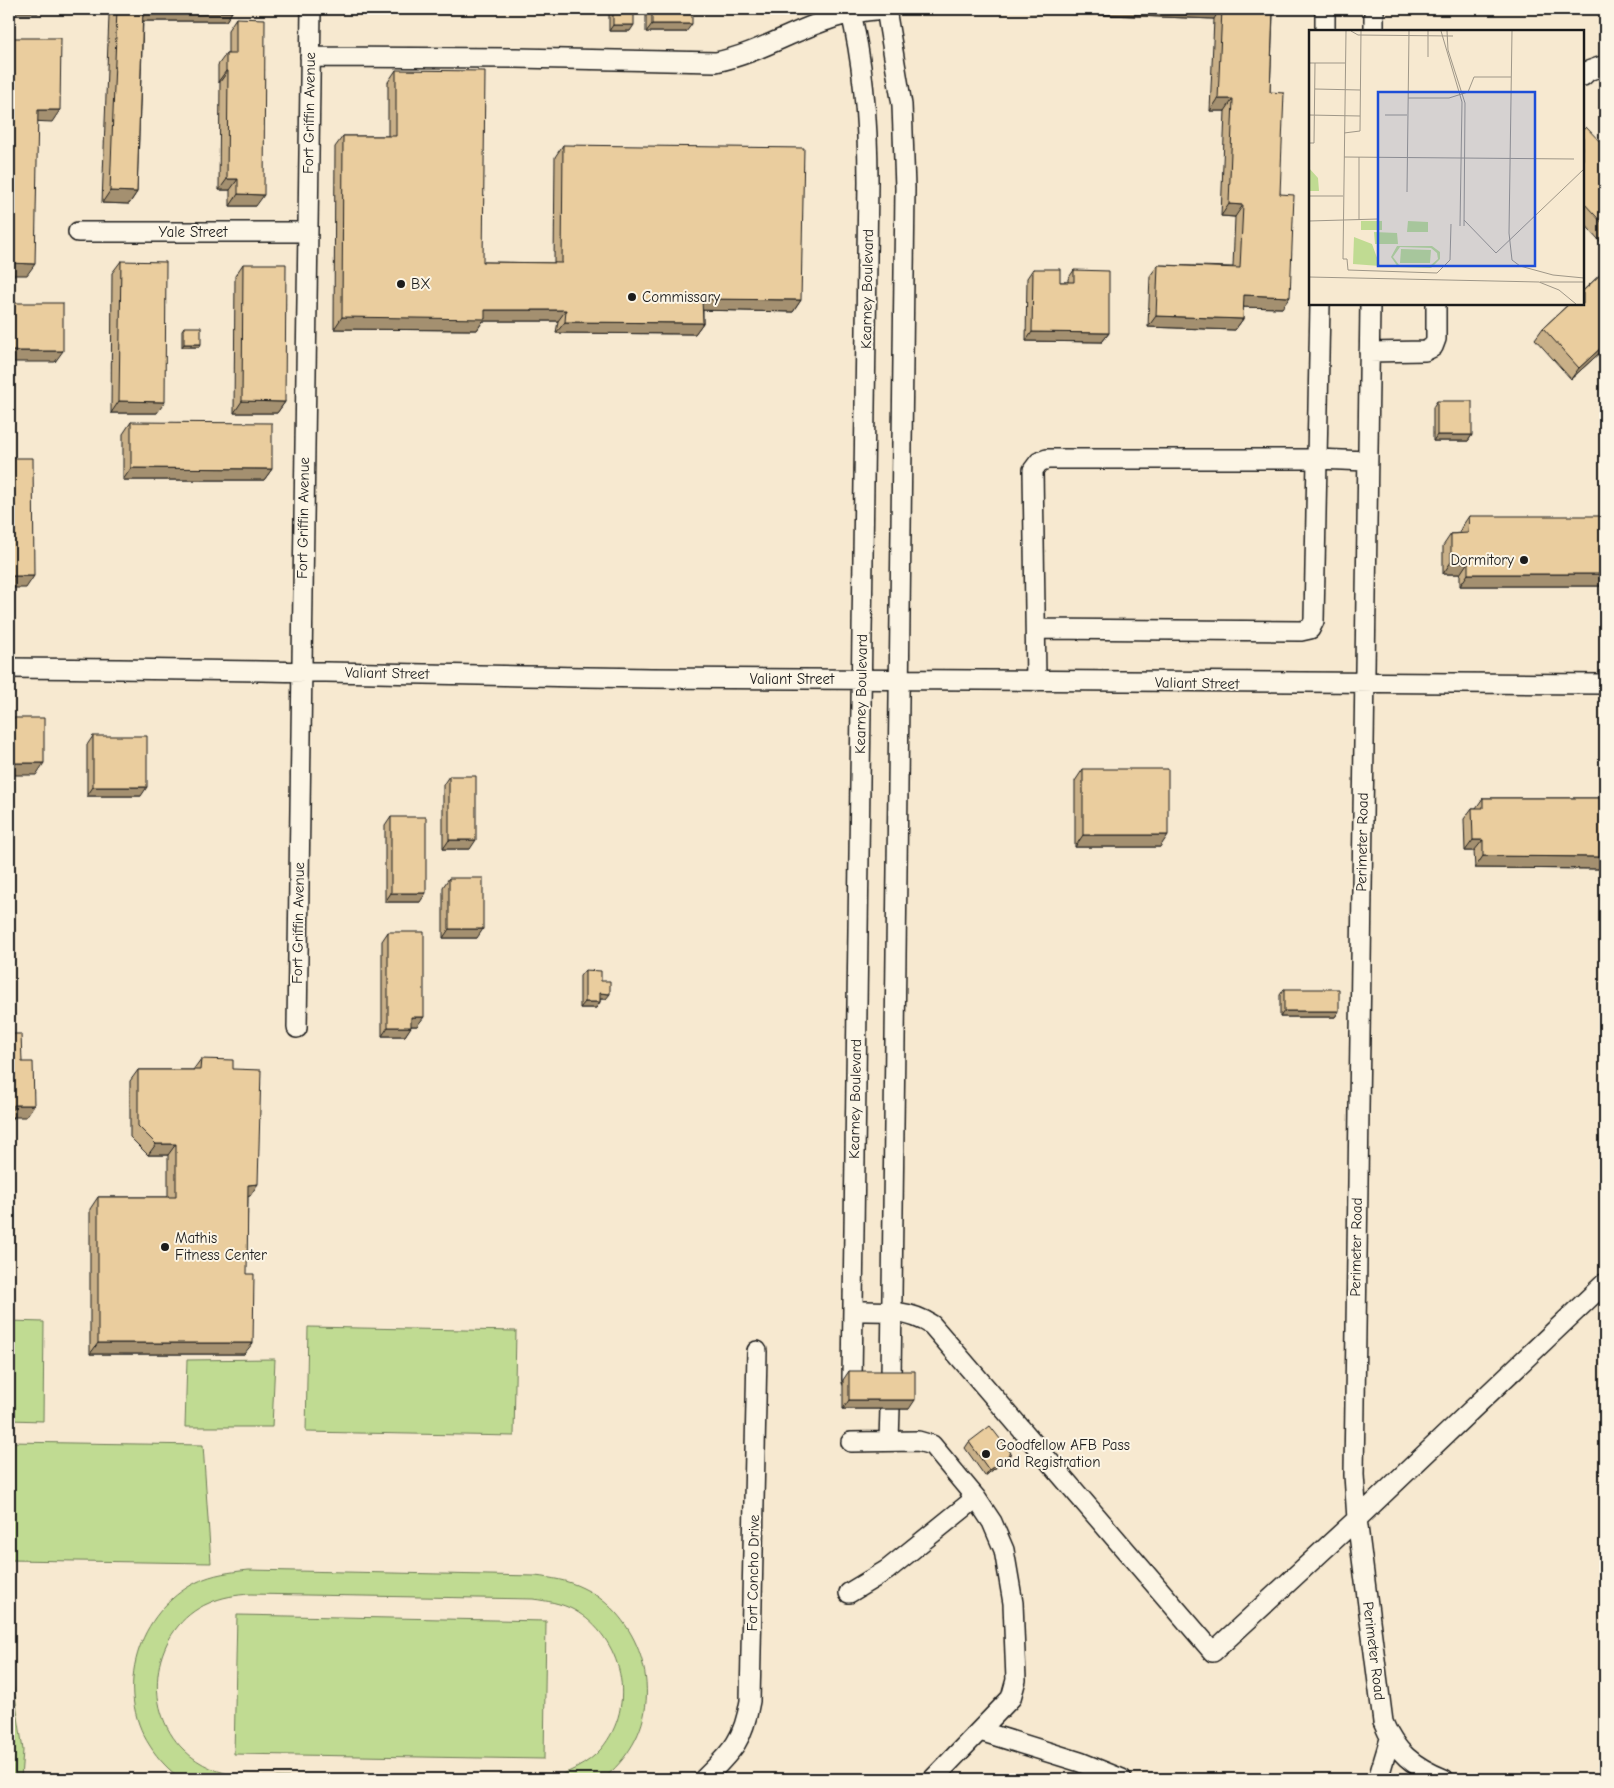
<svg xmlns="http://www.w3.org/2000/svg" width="1614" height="1788" viewBox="0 0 1614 1788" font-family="'Comic Neue',sans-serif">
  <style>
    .green { fill: #c0db92; stroke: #6e7c57 }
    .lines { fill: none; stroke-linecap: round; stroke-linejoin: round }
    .minor-casing { stroke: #1c1c1c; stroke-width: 22 }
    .minor { stroke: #fcf5e5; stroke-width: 19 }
    .wall { fill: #c9b088; stroke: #1c1c1c }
    .shaded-wall { fill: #a4906f; stroke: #1c1c1c }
    .building { fill: #eacd9e; stroke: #1c1c1c }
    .poi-dot { fill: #1c1c1c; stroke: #fcf5e5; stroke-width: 2 }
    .labels { text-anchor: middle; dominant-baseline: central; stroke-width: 4; stroke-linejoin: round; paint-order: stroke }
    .street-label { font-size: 15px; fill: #1c1c1c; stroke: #fcf5e5 }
    .poi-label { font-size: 15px; fill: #1c1c1c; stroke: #fcf5e5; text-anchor: start }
    .inset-road { fill: none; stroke: #9f9788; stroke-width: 1 }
    .view { fill: #1d4ed8; fill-opacity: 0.15; stroke: #1d4ed8; stroke-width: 2.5 }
    .inset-edge { fill: none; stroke: #1c1c1c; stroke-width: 2.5 }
  </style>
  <rect width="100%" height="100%" fill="#f7e9d0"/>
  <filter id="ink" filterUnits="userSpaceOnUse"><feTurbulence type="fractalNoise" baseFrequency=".02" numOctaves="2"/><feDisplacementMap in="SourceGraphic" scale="10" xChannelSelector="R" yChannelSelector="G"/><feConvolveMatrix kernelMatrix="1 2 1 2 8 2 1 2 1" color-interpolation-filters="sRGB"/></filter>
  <g filter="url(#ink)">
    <path class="green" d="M9 1321 44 1322 43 1421 9 1420Z
      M308 1327 516 1331 514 1436 306 1432Z
      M275 1359 272 1427H185L187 1360Z
      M9 1442 203 1445 211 1563 9 1560Z
      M249 1570 535 1576C552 1578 567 1580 583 1588 639 1615 664 1690 633 1744 625 1758 615 1769 603 1779H548C568 1773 587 1765 601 1749 638 1705 623 1638 574 1610 561 1603 547 1601 533 1599L250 1594C236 1595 222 1597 209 1603 152 1627 140 1708 184 1750 200 1766 220 1773 242 1777L420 1779H181C169 1770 158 1759 150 1746 113 1690 138 1611 197 1582 213 1574 231 1572 249 1570Z
      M237 1615 546 1621 544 1759 234 1754Z
      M9 1671 13 1683 23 1750 21 1779H9Z"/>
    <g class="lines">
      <g class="minor-casing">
        <path id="minor" d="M850 9C864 65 868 124 868 182L852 1380
          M886 9 902 105 905 188 891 1380
          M1325 31V9
          M1374 31V9
          M310 57 516 58 716 62C756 54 790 32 828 20 846 13 866 11 885 9
          M1583 76 1588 71 1605 65
          M78 232H307
          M1320 304 1317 459 1367 461
          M1370 304 1354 1475 1357 1519 1383 1722C1395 1752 1414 1767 1444 1779
          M1369 352 1425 351 1433 347 1436 339V304
          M1036 629 1301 631 1310 629 1314 621 1317 459H1047L1039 462 1033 470C1034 540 1035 611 1036 681
          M9 668C223 669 437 675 651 678 969 682 1287 684 1605 684
          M297 1028 311 9
          M853 1311C880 1311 908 1309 932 1325L1213 1652 1357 1519 1605 1283
          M889 1441 890 1409
          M851 1442 918 1441 932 1445 976 1498 992 1522 1004 1550 1013 1603 1016 1680 1011 1698 933 1779
          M849 1593 887 1570 976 1498
          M980 1731 1080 1762 1122 1779
          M704 1779C732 1751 743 1742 750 1701L757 1351
          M1378 1779 1390 1739"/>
      </g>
      <use href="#minor" class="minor"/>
    </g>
    <path class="wall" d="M113 9H232V12L226 21H143L137 192 129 204 102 203 109 15Z
      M609 9H634L630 31H609Z
      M646 9H692L686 32H646Z
      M1030 9H1279L1274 15H1273L1270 92 1280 194 1282 308 1243 307V319L1235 330 1148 327 1150 276 1158 265 1233 267 1235 217 1221 216 1225 111H1210L1214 19 1030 12Z
      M236 18 256 206H230V190H219L220 82H218V65L226 54H228V30Z
      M396 70 483 262 554 263 555 157 563 145 801 300 793 312 703 310V323L695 334 556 333 558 321H483L477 330 334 329 335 147 343 136H388V82Z
      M1583 130 1605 147V247L1583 222Z
      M121 261 157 413H111L112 273Z
      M243 264 285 402 277 413H234L235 276Z
      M1033 269 1060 282H1068V279L1074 270 1109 333 1102 342 1026 341 1027 278Z
      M1605 270V348L1571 379 1535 339 1543 328Z
      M184 327 201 344 199 347H182V330Z
      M1437 401 1472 435 1468 441H1433V407Z
      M131 422 272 469 264 480H123V434Z
      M1469 516 1605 586H1460V574H1443V546L1451 534 1460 533 1461 528Z
      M93 736 141 796H87V745Z
      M1083 769 1160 847H1075V781Z
      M449 776 470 849H443V785Z
      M1483 798H1605V869L1475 868 1474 851H1465L1464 819 1472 808H1476Z
      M391 817 420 902H385V826Z
      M449 878 477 938H443V887Z
      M388 932 417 1026H411L405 1036H382V941Z
      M585 970 601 981 606 999H600V1002L596 1008H580V976Z
      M1284 989 1339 1011 1335 1017H1280V995Z
      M201 1059 233 1069 250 1196H248L244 1354H90V1209L98 1197H168V1155H148L130 1137V1081L138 1070H193Z
      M849 1371 909 1409H843V1380Z
      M969 1442 1011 1453 1007 1459 985 1476 965 1448Z"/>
    <path class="shaded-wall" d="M9 9H41L38 13H9Z
      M1032 9H1220L1214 19 1030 12Z
      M1269 9H1279L1274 15H1265Z
      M146 12H232L226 21H140Z
      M652 24H692L686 32H646Z
      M613 25H634L630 31H609Z
      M226 71H228L220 82H218Z
      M1218 99H1233L1225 111H1210Z
      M38 110H60L52 122 30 121Z
      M227 179H238L230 190H219Z
      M110 191 137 192 129 204 102 203Z
      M238 194 264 195 256 206H230Z
      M1229 204 1243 205 1235 217 1221 216Z
      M9 263 35 264 27 275H9Z
      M1244 295 1290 297 1282 308 1236 307Z
      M702 299 801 300 793 312 694 310Z
      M485 310H566L558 321H483L477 330 334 329 342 317Z
      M1156 316 1243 319 1235 330 1148 327Z
      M565 322 703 323 695 334 556 333Z
      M1032 332 1109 333 1102 342 1026 341Z
      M184 344H201L199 347H182Z
      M1605 344V348L1571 379 1579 368Z
      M9 351H63L55 362H9Z
      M119 401 165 402 157 413H111Z
      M242 401 285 402 277 413H234Z
      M1437 435H1472L1468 441H1433Z
      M131 468 272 469 264 480H123Z
      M1451 562H1468L1460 574H1443Z
      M1468 574H1605V586H1460Z
      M9 576H34L26 588H9Z
      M9 763H44L36 775H9Z
      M93 787H147L141 796H87Z
      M1083 835H1168L1160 847H1075Z
      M449 840H476L470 849H443Z
      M1473 840H1483L1474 851H1465Z
      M1483 856 1605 857V869L1475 868Z
      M391 893H426L420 902H385Z
      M449 929H483L477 938H443Z
      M600 993 610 994 606 999H596Z
      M585 1002H600L596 1008H580Z
      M1284 1011H1339L1335 1017H1280Z
      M411 1017H424L417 1026H405Z
      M388 1027H411L405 1036H382Z
      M14 1105H34L26 1117H9Z
      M9 1117H14L9 1124Z
      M156 1144H176L168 1155H148Z
      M258 1184 250 1196 240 1197 248 1185Z
      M98 1343H253L244 1354H90Z
      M849 1400H915L909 1409H843Z
      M1011 1453 1007 1459 985 1476 989 1470Z"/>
    <path class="building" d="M117 9H143L137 192 110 191Z
      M146 9H232V12H146Z
      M613 9H634V25H613Z
      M652 9H692V24H652Z
      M1222 9H1273L1270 92 1284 93 1280 194 1294 195 1290 297 1244 295 1243 319 1156 316 1158 265 1240 268 1243 205 1229 204 1233 99H1218Z
      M236 18 265 19 264 195 238 194V179H227L228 71H226V54H236Z
      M9 38H61L60 110H38L35 264 9 263Z
      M396 70 485 71 483 262 562 263 563 145 804 148 801 300 702 299 703 323 565 322 566 310H485V319L342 317 343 136H396Z
      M1586 127 1605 147V226L1583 202V130Z
      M121 261 166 262 165 402 119 401Z
      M243 264H286L285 402 242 401Z
      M1033 269H1060V282H1074V270L1109 271V333L1032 332Z
      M1605 270V344L1579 368 1543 328 1569 304H1583V291Z
      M9 303H63V351H9Z
      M184 327H201V344H184Z
      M1437 401H1472V435H1437Z
      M131 422 272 423V469L131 468Z
      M9 458H33L34 576H9Z
      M1469 516H1605V574H1468V562H1451V534L1468 533Z
      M9 718H44V763H9Z
      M93 736H147V787H93Z
      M1083 769H1168V835H1083Z
      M449 776H476V840H449Z
      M1483 798H1605V857L1483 856V840H1473L1472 808H1483Z
      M391 817H426V893H391Z
      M449 878H483V929H449Z
      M388 932H424V1017H411V1027H388Z
      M585 970 601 971V981H610V994L600 993V1002H585Z
      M1284 989H1339V1011H1284Z
      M9 1034H21L22 1062H33L34 1105H14V1117H9Z
      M201 1059 233 1060V1069L261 1070 258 1184 248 1185 247 1274H254L253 1343H98V1197H176V1144H156L138 1126V1070H200Z
      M849 1371H915V1400H849Z
      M990 1426 1011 1453 989 1470 969 1442Z"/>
  </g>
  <g class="poi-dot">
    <circle cx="401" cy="284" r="5"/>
    <circle cx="632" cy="297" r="5"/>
    <circle cx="1524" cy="560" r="5"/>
    <circle cx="165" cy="1247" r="5"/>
    <circle cx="986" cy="1454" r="5"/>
  </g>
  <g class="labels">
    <g class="street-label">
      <text transform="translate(309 113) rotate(-89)">Fort Griffin Avenue</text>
      <text x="193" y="232">Yale Street</text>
      <text transform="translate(867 289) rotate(-89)">Kearney Boulevard</text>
      <text transform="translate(303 518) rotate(-89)">Fort Griffin Avenue</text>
      <text transform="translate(387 673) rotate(1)">Valiant Street</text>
      <text x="792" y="679">Valiant Street</text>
      <text transform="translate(1197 683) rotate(1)">Valiant Street</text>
      <text transform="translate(861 694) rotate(-89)">Kearney Boulevard</text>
      <text transform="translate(1362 842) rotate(-89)">Perimeter Road</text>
      <text transform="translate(298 923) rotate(-89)">Fort Griffin Avenue</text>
      <text transform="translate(855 1099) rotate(-89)">Kearney Boulevard</text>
      <text transform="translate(1356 1247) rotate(-89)">Perimeter Road</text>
      <text transform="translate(753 1573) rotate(-89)">Fort Concho Drive</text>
      <text transform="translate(1374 1651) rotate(83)">Perimeter Road</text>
    </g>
    <g class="poi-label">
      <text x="411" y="284">BX</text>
      <text x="642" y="297">Commissary</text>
      <text x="1514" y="560" text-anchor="end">Dormitory</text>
      <text x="175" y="1238">Mathis<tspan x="175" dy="17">Fitness Center</tspan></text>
      <text x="996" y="1445">Goodfellow AFB Pass<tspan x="996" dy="17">and Registration</tspan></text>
    </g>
  </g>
  <g transform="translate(1309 30)">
    <rect width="275" height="275" fill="#f7e9d0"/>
    <path d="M0 138 9 148 10 161H0ZM52 191H73V200H52ZM99 191 119 192V202H98ZM65 202 88 203 89 214H66ZM45 207 63 214 71 236 44 234ZM88 216H123L131 222V229L122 238 89 237 82 227ZM91 217 122 218 128 223 129 229 122 235H90L84 227ZM92 219 122 220 121 233H91Z" fill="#c0db92" fill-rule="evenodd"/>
    <path class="inset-road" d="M37 1 34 229H38L39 240 128 243 141 230 142 194M42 1 49 5 144 6M132 1 153 72 151 196M138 1 139 20 156 73 155 196M203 1 200 203 203 230 211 236 244 245 275 248M119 27V1M0 33H36M6 59 51 60M99 68H140L159 62 165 47H202M0 85 51 86M76 85H98M35 103 51 101 52 1M0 113H5L6 33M35 127 265 129M98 162 100 1M0 166H34M50 190V127M155 190 187 223 275 139M0 191 69 189M0 247 230 252 250 260 267 274M231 252H275"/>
    <path class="view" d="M69 62H226V236H69Z"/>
    <rect width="275" height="275" class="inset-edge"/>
  </g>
  <rect width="1614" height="1788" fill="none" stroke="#fcf5e5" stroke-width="30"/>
  <rect x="15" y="15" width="1584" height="1758" fill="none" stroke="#1c1c1c" stroke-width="2" filter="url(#ink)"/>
</svg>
